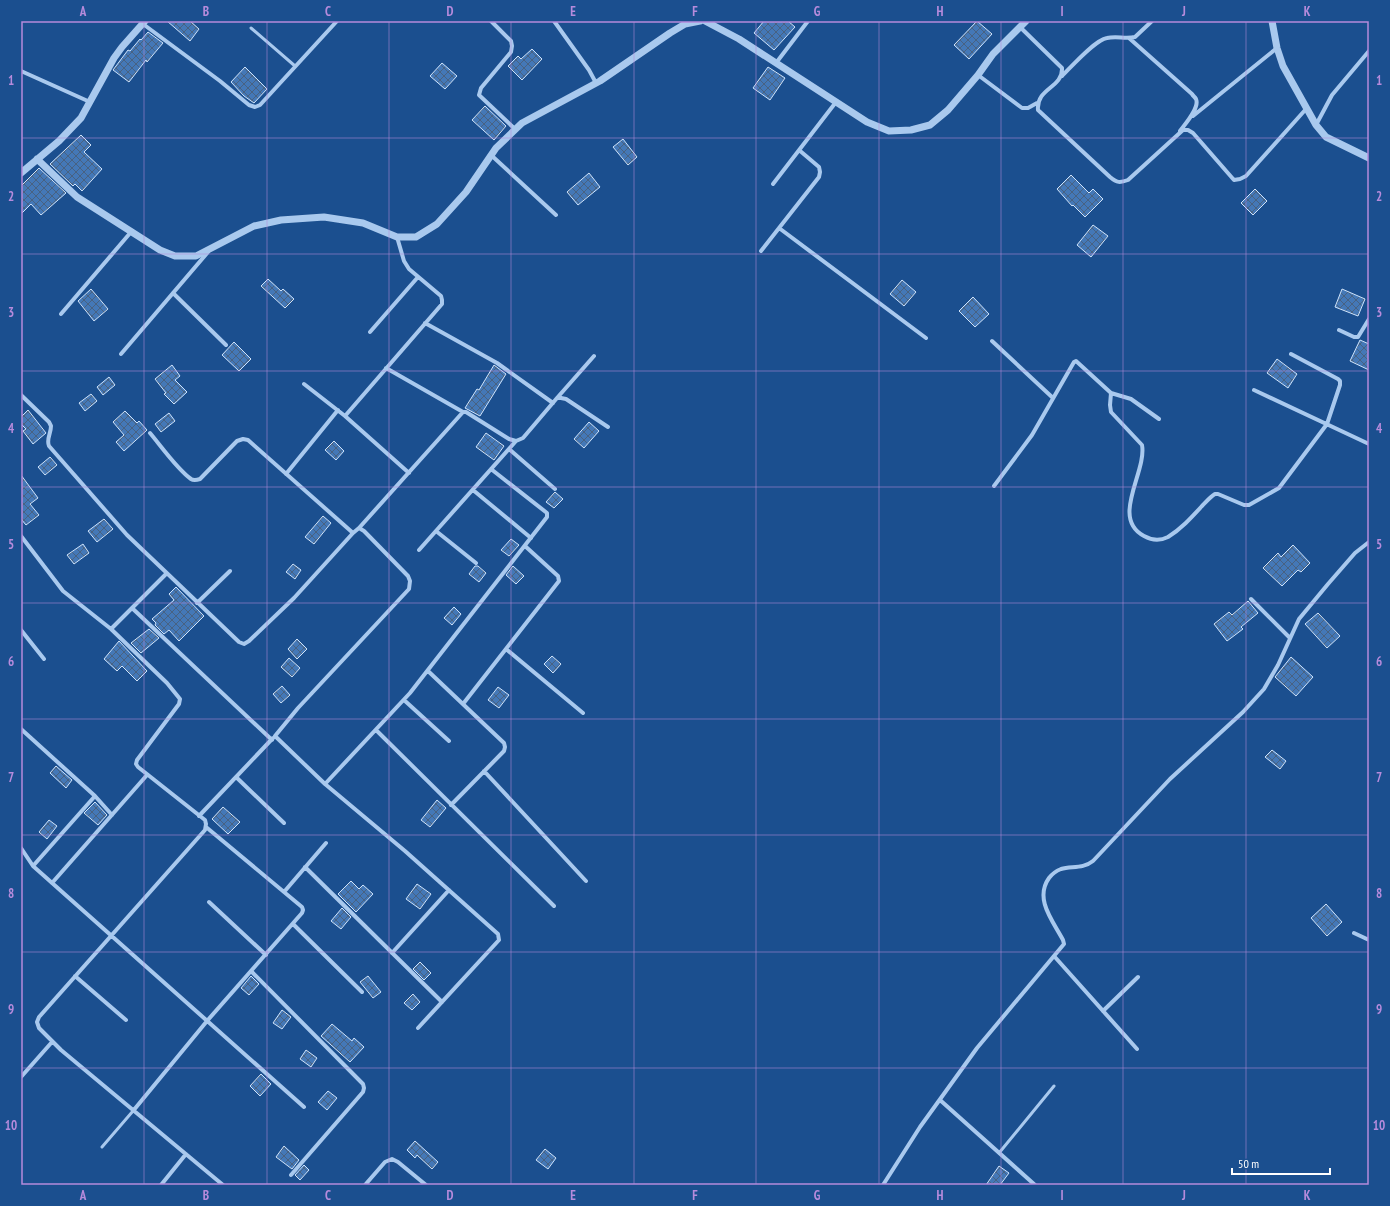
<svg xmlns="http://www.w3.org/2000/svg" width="1390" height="1206" viewBox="0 0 1390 1206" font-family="'PT Sans Narrow',sans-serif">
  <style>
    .building { fill: url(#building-cross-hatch); stroke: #cfe3fa }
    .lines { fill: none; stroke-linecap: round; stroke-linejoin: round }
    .service { stroke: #a9c9ee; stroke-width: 3 }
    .minor { stroke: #a9c9ee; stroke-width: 4 }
    .tertiary { stroke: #a9c9ee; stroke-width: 7 }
    .grid { fill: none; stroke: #b68bdc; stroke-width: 1; stroke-opacity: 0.55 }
    .neatline { fill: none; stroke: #b68bdc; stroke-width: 1.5 }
    .grid-label { font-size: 13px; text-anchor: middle; font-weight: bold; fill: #b68bdc }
  </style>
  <defs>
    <pattern id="building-cross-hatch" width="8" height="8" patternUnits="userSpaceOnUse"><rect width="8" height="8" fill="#4478b7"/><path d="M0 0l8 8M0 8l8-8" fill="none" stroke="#486282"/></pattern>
  </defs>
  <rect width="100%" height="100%" fill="#1b4f8f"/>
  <path class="building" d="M167 21H190L199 29 190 41Z
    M764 21H788L795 27 774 50 754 33Z
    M977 21 992 34 969 59 954 45Z
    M148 32 163 43 147 62 146 60 129 82 113 70 128 50 130 51 140 39 141 40Z
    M532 49 542 59 522 80 508 66 518 56 521 59Z
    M442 63 457 76 445 89 430 76Z
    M245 67 267 89 254 103 244 96 231 82Z
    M768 67 785 78 770 100 753 88Z
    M485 106 506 126 494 140 472 120Z
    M81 135 91 145 84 152 102 169 82 191 75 184 73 186 50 164Z
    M623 139 637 157 628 165 613 147Z
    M39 168 66 193 41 215 31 204 21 214V186Z
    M589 173 600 187 578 205 567 192Z
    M1071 175 1089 193 1093 189 1103 199 1085 217 1073 205 1072 206 1057 189Z
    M1255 189 1267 201 1253 215 1241 203Z
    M1093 225 1108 236 1091 257 1077 245Z
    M268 279 281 291 283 289 294 299 285 308 261 286Z
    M902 280 916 292 904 306 890 294Z
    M91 289 108 309 94 321 78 301Z
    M1342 289 1365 299 1358 316 1335 307Z
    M973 297 989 314 975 327 959 311Z
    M1360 340 1369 344V370L1350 361Z
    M234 342 251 359 239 371 222 355Z
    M1277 359 1297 374 1288 388 1267 373Z
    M172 365 180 376 175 380 187 392 174 404 164 394 166 393 155 379Z
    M494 365 506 374 480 416 465 408 477 389 479 390Z
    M109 377 115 385 103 395 97 387Z
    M91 394 97 401 85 411 79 403Z
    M28 410 46 433 33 444 23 431 26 429 21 424V417Z
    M125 411 137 423 139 421 147 430 124 451 116 442 124 435 113 422Z
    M169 413 175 421 161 432 155 424Z
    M589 422 599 431 584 448 574 439Z
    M486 433 504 446 494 460 476 447Z
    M334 441 344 451 336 460 325 450Z
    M50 457 57 465 45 475 38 467Z
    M21 475 38 498 30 504 39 515 26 525 21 519Z
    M555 492 563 499 554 508 546 502Z
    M323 516 331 523 314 544 305 537Z
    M104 519 113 529 97 542 88 531Z
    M511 539 519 545 509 556 501 550Z
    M83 544 89 553 74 564 67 555Z
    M1293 545 1310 563 1301 572 1298 570 1282 586 1263 568 1278 553 1281 557Z
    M293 564 301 570 295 579 286 572Z
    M475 566H478L486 573 479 582 469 574Z
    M513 566 524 576 516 584 506 575Z
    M176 587 204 616 179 641 169 630 164 634 155 625 156 623 152 619 174 600 169 594Z
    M1248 601 1258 613 1241 627 1243 629 1227 641 1214 624 1229 612 1232 615Z
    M454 607 461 614 452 625 444 618Z
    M1318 613 1340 636 1327 648 1305 624Z
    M149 629 159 638 141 653 131 643Z
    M297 639 307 649 297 659 288 649Z
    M119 641 147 671 137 681 122 666 117 671 104 659Z
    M552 656 561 664 553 673 544 664Z
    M1291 657 1313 677 1296 696 1275 677Z
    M289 658 300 668 292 677 281 667Z
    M282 686 290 695 281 703 273 694Z
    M498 687 509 695 499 708 488 700Z
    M1272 750 1286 761 1280 769 1265 757Z
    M56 766 72 780 66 788 50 773Z
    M437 800 446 808 430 827 421 820Z
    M95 802 107 815 98 825 84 813Z
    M223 807 240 822 228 834 212 819Z
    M49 820 57 826 47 839 39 832Z
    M351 881 359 889 363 885 373 894 356 912 338 894Z
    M417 884 431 894 420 909 406 899Z
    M1326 904 1342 922 1327 936 1311 918Z
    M342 908 351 917 341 929 331 921Z
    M420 962 431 973 424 980 413 969Z
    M251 976 259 984 249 995 241 988Z
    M368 976 381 992 373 998 360 982Z
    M413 994 420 1002 412 1010 404 1003Z
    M282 1010 291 1017 282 1029 273 1023Z
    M332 1024 352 1041 354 1038 364 1047 350 1062 321 1036Z
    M306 1050 317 1058 311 1067 300 1059Z
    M261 1074 271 1084 260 1096 250 1086Z
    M328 1091 337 1098 327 1110 318 1102Z
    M415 1141 438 1162 432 1169 417 1155 415 1158 407 1150Z
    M284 1146 299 1160 292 1169 276 1157Z
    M545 1149 556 1158 548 1169 536 1160Z
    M304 1165 309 1170 300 1180 295 1175Z
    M999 1166 1009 1173 1000 1185H986Z"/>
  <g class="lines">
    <path class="service" d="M251 28 295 66
      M102 1147 133 1111
      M999 1153 1054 1086"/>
    <path class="minor" d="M491 21 511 41 512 46 511 52 481 88 479 95 515 129
      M554 21 589 70 596 83
      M143 24 220 81 249 105 255 107 260 105 337 21
      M1020 27 1062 68C1063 88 1036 88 1038 110L1110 177C1117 183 1120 183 1128 180L1183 130H1188L1193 133 1234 180 1240 179 1246 176 1306 109
      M1129 38 1192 94C1193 96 1195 97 1196 99 1200 108 1185 124 1180 131
      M776 63 808 21
      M21 71 90 102
      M978 75 1022 108H1028L1037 103
      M1062 76C1072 66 1095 40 1107 38 1116 36 1126 39 1135 37L1152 21
      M1193 116 1277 48
      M1316 125 1332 95 1369 51
      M491 155 556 215
      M773 184 836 102
      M779 228 926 338
      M761 251 819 177 820 172 819 167 799 150
      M173 293 226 345
      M61 314 131 232
      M425 323 497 363 553 403
      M1339 330 1354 337H1358L1369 319
      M370 332 418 277
      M992 341 1053 398
      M121 354 208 252
      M386 368 463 412
      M304 384 345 416 409 473
      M1254 390 1369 444
      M1111 393 1131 399 1159 419
      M21 395 49 422 51 426C51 434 46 439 49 446L127 535 239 642 244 644 249 641 294 598 353 533 359 528 364 531 408 576 410 581 409 589 298 708 275 736 325 784 405 851 498 934 499 940 418 1028
      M557 398 594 356
      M345 416 442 304V300L441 296 409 269 404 261 397 237
      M150 433C161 446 177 469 191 479 194 481 197 480 200 479L237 441 243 439 248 440 353 533
      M509 449 555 489
      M286 474 338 410
      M994 486 1032 435 1074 362 1076 361 1111 393 1110 405 1111 412 1142 445C1147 472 1110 518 1144 536 1151 540 1160 541 1168 537 1181 529 1191 518 1202 506 1206 502 1210 497 1215 494H1218L1244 505H1249L1279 488 1327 424 1340 385V381L1338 379 1291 354
      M473 490 531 538
      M359 528 463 412H466L509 439 516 441 523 438 557 398H561L566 399 608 427
      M436 531 476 563
      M21 536 63 591 111 629 167 683 180 699 179 704 137 760 136 764 138 767 205 820 206 824 205 830 39 1017 37 1022 39 1028 61 1050 223 1185
      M419 550 516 441
      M1251 599 1290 638
      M197 603 230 571
      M132 608 272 740
      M111 629 166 574
      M21 630 44 659
      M506 649 583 713
      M428 671 504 743 505 747 504 751 451 805
      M404 700 449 741
      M463 704 559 581 558 576 525 546
      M21 729 95 796 112 815
      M376 730 554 906
      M484 771 586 881
      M236 777 284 823
      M325 784 410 693 547 517V513L491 469
      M199 816 273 738
      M21 848 33 866 304 1107
      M33 866 95 796
      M305 867 442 1002
      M52 883 147 775
      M284 892 326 843
      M209 902 266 955
      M293 924 362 992
      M1354 933 1369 940
      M392 953 449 890
      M1054 956 1137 1049
      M251 971 363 1084 364 1088 363 1092 291 1175
      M75 976 126 1020
      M1103 1011 1138 977
      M21 1077 52 1042
      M940 1100 1035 1185
      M133 1111 207 1021 302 913 303 910 302 907 206 827
      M161 1185 186 1154
      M365 1185 385 1162 392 1159 398 1162 426 1185
      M883 1185 920 1127 977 1048 1064 944 1063 940C1053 921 1034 899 1049 878 1052 874 1056 871 1061 869 1072 866 1083 869 1093 861L1170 779 1243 712 1264 689 1278 665 1299 619 1328 584 1355 553 1369 542"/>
    <path class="tertiary" d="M705 21 739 39 867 122 889 131 911 130 930 125 948 110 978 75 993 54 1026 21
      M1272 21 1277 48 1283 66 1316 125 1326 137 1369 158
      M37 159 77 197 160 250 175 256H196L254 226 281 220 324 217 363 223 397 237H416L437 224 466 192 496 148 522 123 600 81 670 33 685 24 700 21
      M21 173 59 141 81 118 114 58 122 47 145 21"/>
  </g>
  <path class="grid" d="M144 21V1185M267 21V1185M389 21V1185M511 21V1185M634 21V1185M756 21V1185M879 21V1185M1001 21V1185M1123 21V1185M1246 21V1185M21 138H1369M21 254H1369M21 371H1369M21 487H1369M21 603H1369M21 719H1369M21 835H1369M21 952H1369M21 1068H1369"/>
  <rect width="1390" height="1206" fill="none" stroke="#1b4f8f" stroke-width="44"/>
  <path d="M1232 1168v6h98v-6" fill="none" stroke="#ffffff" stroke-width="2"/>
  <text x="1238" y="1168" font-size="12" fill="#ffffff" stroke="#1b4f8f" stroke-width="3" paint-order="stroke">50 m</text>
  <rect x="22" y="22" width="1346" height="1162" class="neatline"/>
  <g class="grid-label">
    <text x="83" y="16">A</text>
    <text x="206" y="16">B</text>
    <text x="328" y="16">C</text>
    <text x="450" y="16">D</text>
    <text x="573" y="16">E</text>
    <text x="695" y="16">F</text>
    <text x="817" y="16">G</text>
    <text x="940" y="16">H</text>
    <text x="1062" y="16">I</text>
    <text x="1184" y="16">J</text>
    <text x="1307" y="16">K</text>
    <text x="11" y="85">1</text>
    <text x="1379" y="85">1</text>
    <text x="11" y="201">2</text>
    <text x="1379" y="201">2</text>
    <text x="11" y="317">3</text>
    <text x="1379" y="317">3</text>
    <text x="11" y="433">4</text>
    <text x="1379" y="433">4</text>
    <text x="11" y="549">5</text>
    <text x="1379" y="549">5</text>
    <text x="11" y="666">6</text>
    <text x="1379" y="666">6</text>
    <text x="11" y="782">7</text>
    <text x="1379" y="782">7</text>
    <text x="11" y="898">8</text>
    <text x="1379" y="898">8</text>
    <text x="11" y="1014">9</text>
    <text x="1379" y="1014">9</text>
    <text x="11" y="1130">10</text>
    <text x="1379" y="1130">10</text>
    <text x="83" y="1200">A</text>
    <text x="206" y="1200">B</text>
    <text x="328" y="1200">C</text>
    <text x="450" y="1200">D</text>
    <text x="573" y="1200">E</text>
    <text x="695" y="1200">F</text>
    <text x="817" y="1200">G</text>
    <text x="940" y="1200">H</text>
    <text x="1062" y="1200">I</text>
    <text x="1184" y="1200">J</text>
    <text x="1307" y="1200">K</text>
  </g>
</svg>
